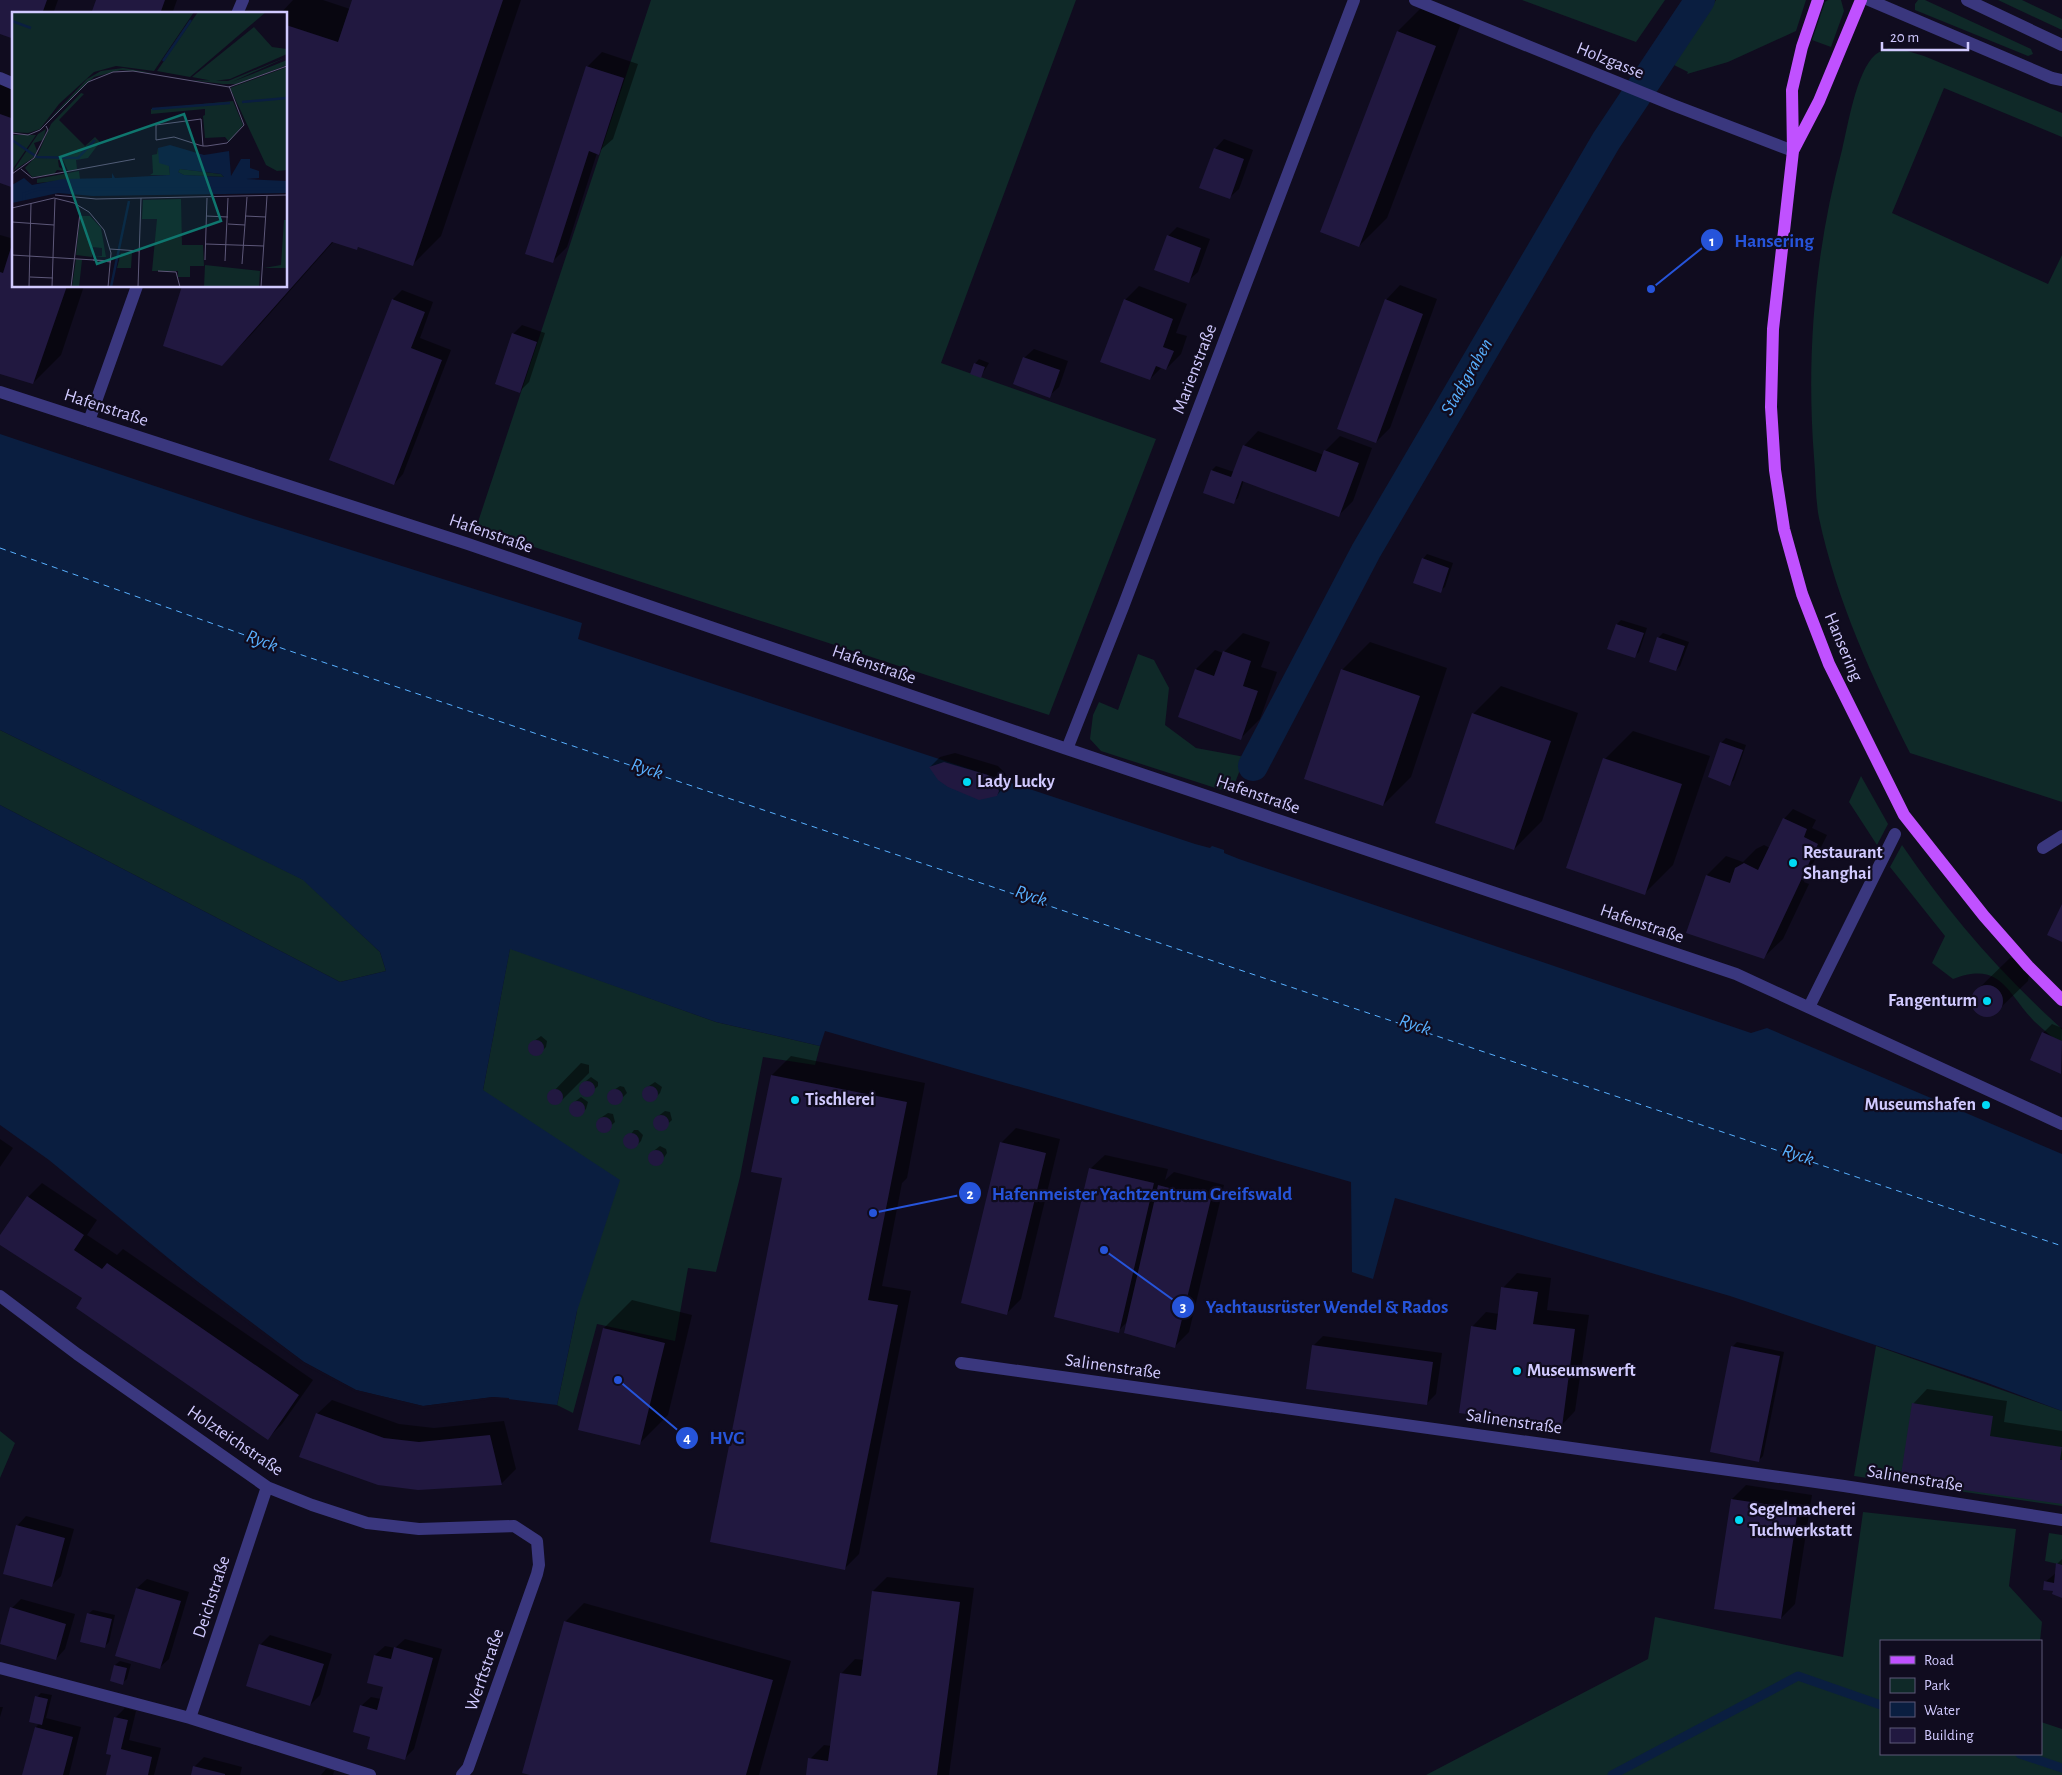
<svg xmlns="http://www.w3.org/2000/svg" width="2062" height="1775" viewBox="0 0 2062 1775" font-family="'Alegreya Sans',sans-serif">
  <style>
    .green { fill: #0f2928 }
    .water { fill: #0a1e40 }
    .pier { fill: #100c1f }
    .shadow { fill: #0007 }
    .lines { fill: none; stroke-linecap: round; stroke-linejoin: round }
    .stream { stroke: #0a1e40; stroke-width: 9 }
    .canal { stroke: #0a1e40; stroke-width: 30 }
    .ferry { stroke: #58b0ff; stroke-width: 1; stroke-dasharray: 6 5; stroke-linecap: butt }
    .building { fill: #211840 }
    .minor { stroke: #3a377e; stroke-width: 12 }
    .major { stroke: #c051ff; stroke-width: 12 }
    .poi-dot { fill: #00daf5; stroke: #100c1f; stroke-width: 2 }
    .labels { text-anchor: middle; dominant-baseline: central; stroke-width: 4.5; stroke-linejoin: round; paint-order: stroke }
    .street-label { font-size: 18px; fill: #d1caff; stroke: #100c1f }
    .poi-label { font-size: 18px; font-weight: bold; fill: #d1caff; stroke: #100c1f; text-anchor: start }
    .water-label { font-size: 19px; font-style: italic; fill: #58b0ff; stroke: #100c1f }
    .inset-river { fill: none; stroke: #0a1e40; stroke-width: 2.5 }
    .inset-road { fill: none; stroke: #5d5879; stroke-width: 1 }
    .view { fill: #0f766e; fill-opacity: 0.15; stroke: #0f766e; stroke-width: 2.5 }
    .inset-edge { fill: none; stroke: #d1caff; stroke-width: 2.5 }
    .leader { fill: none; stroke: #2654da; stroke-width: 2 }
    .callout-dot { fill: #2654da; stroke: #100c1f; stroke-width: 2 }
    .mark-label { font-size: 15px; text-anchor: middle; font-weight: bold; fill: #fff }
    .callout-label { font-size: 19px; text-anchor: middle; font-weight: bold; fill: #2654da; stroke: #100c1f; stroke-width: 4.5; stroke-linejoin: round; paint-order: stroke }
  </style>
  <rect width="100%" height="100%" fill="#100c1f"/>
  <path class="green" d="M651 0H1076L941 363 1156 439 1049 715 476 528Z
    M1522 0H1665L1636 42Z
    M1716 0H1806L1796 31 1728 62 1687 74 1688 72 1674 65Z
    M1828 0H1841L1844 11 1831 47 1812 40 1825 2Z
    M1918 0H1925L2031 49 2033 54 2028 56 1915 10V4Z
    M1998 0H2022L2062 19V30Z
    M1889 48 1904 50 1924 56 2062 113V137L1944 88 1892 213 2048 284 2062 255V802L1910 753C1872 677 1837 602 1819 518 1815 498 1816 477 1814 457 1806 354 1815 251 1842 150 1848 126 1856 72 1875 55 1878 52 1884 50 1889 48Z
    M1138 654 1154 660 1169 688 1165 725 1196 748 1245 757 1231 793 1101 751 1090 739 1093 715 1099 702 1118 710Z
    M0 730 304 880 380 952 386 971 340 982 0 805Z
    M1861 776 1888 824 1877 845 1849 802Z
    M1902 845C1948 913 2001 974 2062 1029V1045C2053 1037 2043 1030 2035 1022 2007 994 2002 960 1953 979L1932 963 1945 936 1890 867Z
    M510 948 716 1022 820 1046 815 1065 763 1057 740 1177 716 1272 688 1268 675 1341 597 1324 573 1413 557 1405 577 1311 483 1090Z
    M1876 1346 2062 1411V1506L1854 1476Z
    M0 1431 15 1443 0 1478Z
    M1863 1512 2016 1529 2009 1586 2042 1622 2040 1641H1881V1754H2041V1722L2062 1729V1775H1426L1648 1659 1655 1617 1843 1657Z
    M2049 1533 2062 1535V1565L2045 1561Z"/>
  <path class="water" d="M0 434 250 518 582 623 578 639 1195 844 1210 848 1212 846 1224 850V853L1239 859 1751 1033 1767 1028 2062 1154V1411L1985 1382 1730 1296 1395 1198 1373 1279 1352 1272 1351 1182 825 1031 820 1046 716 1022 510 949 483 1090 620 1180 577 1311 557 1405 493 1397 423 1406 356 1390 304 1362 212 1294 49 1160 0 1125V805L340 982 386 971 380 952 303 880 0 730Z"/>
  <path class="pier" d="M144 1241 304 1362 356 1390 423 1406 493 1397 509 1398V1400L493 1399 423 1409 355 1392 302 1364 211 1296Z"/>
  <path class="shadow" d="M0 0H58L53 14H14L0 32Z
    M97 0H177L172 14H93Z
    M293 0H323L350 9 353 0H521L441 236 413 264 359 246 357 249 334 241 250 336 222 364 286 286V14H280Z
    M1426 3 1463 18 1387 218 1359 246 1321 231 1398 31Z
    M602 52 638 64 613 139 597 153 567 247 552 262 587 67Z
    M0 75 14 80V187L0 182Z
    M1224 139 1253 150 1239 189 1229 198 1215 149Z
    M1177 227 1210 239 1198 272 1188 281 1168 236Z
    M0 235 14 239V286H84L61 355 33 383 0 372Z
    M1400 285 1437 299 1390 428 1376 442 1386 300Z
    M1139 286 1187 304 1176 333 1187 336 1181 354 1166 369 1162 367 1150 379 1125 300Z
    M402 290 433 302 420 338 451 350 403 474 394 484 393 299Z
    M522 325 545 333 529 382 520 391 513 334Z
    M1034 349 1068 361 1059 387 1049 396 1024 358Z
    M979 359 989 363 981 376 975 364Z
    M1258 431 1324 455 1325 451 1340 436 1372 448 1353 501 1339 515 1244 480 1238 498 1233 502 1212 470 1216 466 1234 472 1244 446Z
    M1427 554 1453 563 1445 587 1440 591 1423 559Z
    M1621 620 1647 628 1639 652 1635 656 1609 648 1617 624Z
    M1243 633 1270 642 1261 667 1277 672 1260 719 1241 738 1196 669 1215 650 1223 653Z
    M1663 633 1689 642 1680 666 1676 670 1658 638Z
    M1370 642 1447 668 1411 777 1383 805 1342 670Z
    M1501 686 1578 713 1542 821 1514 849 1473 714Z
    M1633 731 1710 756 1673 865 1645 893 1605 759Z
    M1726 738 1746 745 1734 780 1730 784 1721 743Z
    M955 753 998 766 1005 773 1008 781 1006 785 997 795 930 767 940 757Z
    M1793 809 1816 820 1812 828 1827 835 1804 882 1809 884 1783 939 1763 958 1707 875 1726 856 1743 862 1756 849 1764 845 1770 848 1784 819Z
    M2010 958H2020L2030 967 2028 981 1992 1016 1979 1014 1973 1007 1974 993Z
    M2052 1024 2062 1028 2061 1072 2043 1033Z
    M541 1036 547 1041 546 1047 541 1052 533 1054 529 1049 530 1044Z
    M791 1056 925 1083 907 1178 902 1183 882 1286 911 1291 859 1554 845 1568 783 1179 772 1075Z
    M581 1063 589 1065V1073L560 1102 554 1104 550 1102 549 1096Z
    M591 1077 598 1082V1086L588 1095H584L580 1090 581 1085Z
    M655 1082 662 1087 660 1093 655 1098 647 1099 644 1095 646 1088Z
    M620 1086 624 1087 627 1093 616 1104 611 1102 609 1098 611 1092Z
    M581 1097 588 1102 586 1109 578 1116 572 1114 570 1110 572 1104Z
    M665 1111 670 1112 672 1120 662 1129 658 1128 654 1123 657 1117Z
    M608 1113 613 1114 615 1122 605 1131 601 1130 597 1125 599 1119Z
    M1016 1128 1060 1139 1021 1299 1007 1313 1001 1143Z
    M634 1130H638L643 1135 641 1141 636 1146 628 1147 625 1142Z
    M0 1139 13 1148 0 1167Z
    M660 1146 666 1149 667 1153 661 1162 655 1164 649 1158 651 1153Z
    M1105 1155 1168 1169 1165 1180 1174 1172 1224 1185 1189 1332 1175 1346 1128 1321 1118 1331 1090 1169Z
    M42 1183 97 1220 87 1235 117 1255 123 1249 313 1380 282 1424 268 1438 84 1298 0 1243V1237L28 1197Z
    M1517 1273 1551 1278 1547 1310 1589 1315 1575 1411 1561 1426 1472 1327 1486 1312 1499 1314 1503 1288Z
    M632 1300 692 1315 668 1415 640 1443 604 1328Z
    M1323 1336 1442 1353 1436 1394 1427 1403 1314 1345Z
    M1737 1342 1784 1352 1763 1456 1758 1461 1732 1347Z
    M1927 1389 2007 1401 2004 1422 2062 1431V1503L1913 1404Z
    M332 1400 399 1424 434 1428 504 1421 516 1469 501 1484 317 1414Z
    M1746 1485 1812 1495 1795 1604 1781 1618 1732 1499Z
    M26 1516 74 1529 61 1576 52 1585 17 1526Z
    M2062 1559V1598L2045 1582 2056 1573 2057 1564Z
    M887 1577 974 1588 949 1775H807L810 1759 824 1745 831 1746 841 1674 855 1659 864 1660 873 1591Z
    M147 1579 189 1592 169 1659 159 1668 117 1655 137 1588Z
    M21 1599 75 1614 65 1649 56 1659 12 1608Z
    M584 1603 791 1661 759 1775H534L565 1622Z
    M93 1610 115 1615 109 1642 104 1647 88 1614Z
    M270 1635 332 1654 320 1695 310 1705 260 1645Z
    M405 1639 442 1649 414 1749 405 1758 372 1736 361 1706 371 1697 381 1699 385 1686 375 1655 385 1646 395 1648Z
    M120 1661 131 1664 127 1679 122 1683 111 1680 115 1665Z
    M41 1693 52 1695 46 1718 81 1727 69 1775H23L36 1727 40 1723 37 1697Z
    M0 1707H3L0 1717Z
    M125 1708 136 1711 129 1740 161 1748 154 1775H108L113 1754 115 1718Z
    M204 1757 242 1767 240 1775H192L195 1766Z
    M326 1769 334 1771 333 1775H321Z"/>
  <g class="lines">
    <path class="stream" d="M2020 1754 2062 1768
      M1612 1775 1798 1676 1881 1705"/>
    <path class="canal" d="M1253 766 1366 551 1606 141 1700 0"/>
    <path class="ferry" d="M0 548 284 649 2062 1246"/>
  </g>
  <path class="building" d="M0 0H47L42 14H14V39L0 34Z
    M96 0H165L160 14H91Z
    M352 0H503L413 266 358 247 357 250 332 242 222 366 163 346 182 286H286V25L338 42Z
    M1397 31 1436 46 1359 247 1320 232Z
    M586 66 624 78 599 155 589 151 553 263 525 254Z
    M0 114 14 119V188L0 183Z
    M1214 148 1244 159 1230 199 1199 188Z
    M1167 235 1201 248 1189 283 1154 270Z
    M13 241 14 286H67L33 384 0 374V272L3 273Z
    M392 299 425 312 411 348 442 360 394 485 329 460Z
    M1124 299 1173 319 1163 347 1174 351 1166 370 1156 366 1150 380 1100 362Z
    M1385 299 1423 314 1376 443 1337 429Z
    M512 333 537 342 520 393 495 384Z
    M1023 357 1060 370 1050 398 1013 384Z
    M974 363 985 367 981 378 970 374Z
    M1243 445 1316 472 1324 450 1359 463 1339 517 1242 481 1234 504 1203 493 1211 470 1231 477Z
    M1422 558 1449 568 1441 593 1413 583Z
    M1616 624 1644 633 1635 658 1607 649Z
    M1657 637 1685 646 1676 671 1649 662Z
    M1223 651 1251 661 1243 686 1258 691 1241 740 1178 717 1195 669 1214 676Z
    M1341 669 1420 696 1383 806 1304 779Z
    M1472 713 1551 741 1514 850 1435 823Z
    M1720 742 1743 750 1730 786 1708 777Z
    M1603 758 1682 784 1645 895 1566 868Z
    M944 762 988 775 996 783 999 791 997 796 979 800 948 787 938 780 929 767Z
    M1783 818 1807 829 1804 837 1818 844 1764 959 1686 933 1706 875 1730 883 1735 868 1744 863 1758 870Z
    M2062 904V942L2047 935Z
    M1971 1001a16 16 0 1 1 32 0a16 16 0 1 1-32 0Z
    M2042 1032 2062 1041 2061 1074 2030 1060Z
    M528 1048a8 8 0 1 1 16 0a8 8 0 1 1-16 0Z
    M771 1075 907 1102 868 1300 898 1305 845 1570 710 1542 782 1178 751 1172Z
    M579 1089a8 8 0 1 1 16 0a8 8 0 1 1-16 0Z
    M642 1094a8 8 0 1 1 16 0a8 8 0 1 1-16 0Z
    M607 1097a8 8 0 1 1 16 0a8 8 0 1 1-16 0Z
    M547 1097a8 8 0 1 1 16 0a8 8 0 1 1-16 0Z
    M569 1109a8 8 0 1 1 16 0a8 8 0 1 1-16 0Z
    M653 1123a8 8 0 1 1 16 0a8 8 0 1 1-16 0Z
    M596 1125a8 8 0 1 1 16 0a8 8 0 1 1-16 0Z
    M623 1141a8 8 0 1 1 16 0a8 8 0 1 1-16 0Z
    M1000 1142 1046 1153 1007 1315 961 1303Z
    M648 1158a8 8 0 1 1 16 0a8 8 0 1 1-16 0Z
    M1089 1168 1154 1183 1119 1333 1054 1317Z
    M1158 1185 1211 1199 1175 1348 1124 1333Z
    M27 1196 84 1235 74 1250 102 1269 107 1263 299 1395 268 1440 76 1308 82 1298 0 1245V1235Z
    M1501 1287 1538 1292 1533 1324 1575 1329 1562 1427 1459 1413 1471 1326 1496 1330Z
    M603 1328 665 1343 640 1445 578 1430Z
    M1312 1345 1433 1362 1427 1405 1306 1389Z
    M1731 1346 1780 1356 1759 1462 1710 1452Z
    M1912 1403 1993 1416 1990 1436 2062 1447 2060 1460H2062V1504L1900 1481Z
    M316 1413 384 1438 419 1442 490 1435 502 1485 418 1490 378 1485 299 1457Z
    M1731 1499 1798 1509 1781 1619 1714 1609Z
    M16 1525 65 1538 52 1587 3 1574Z
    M2056 1563 2062 1565V1598L2052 1594 2053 1591 2043 1590 2044 1581 2054 1583Z
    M136 1588 181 1601 160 1669 115 1656Z
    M872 1591 960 1602 937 1775H806L808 1758 828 1761 840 1673 861 1676Z
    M10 1607 66 1624 56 1660 0 1644Z
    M87 1613 112 1619 105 1648 80 1642Z
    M564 1621 773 1680 746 1775H530L522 1773Z
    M259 1644 324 1664 310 1706 246 1686Z
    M394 1647 433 1658 405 1760 367 1749 370 1737 353 1732 360 1705 377 1710 383 1687 367 1683 374 1655 391 1659Z
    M114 1665 127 1668 123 1685 110 1681Z
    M35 1696 48 1699 42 1725 29 1722Z
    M114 1717 128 1720 121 1749 152 1757 148 1775H106L111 1755 106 1754Z
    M35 1727 73 1737 63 1775H22Z
    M193 1766 225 1774V1775H191Z"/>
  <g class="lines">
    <path class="minor" d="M1415 0 1673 105 1793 151
      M1869 0 2052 78 2062 80
      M1967 0 2062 45
      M237 14 243 0
      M0 78 14 84
      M0 392 468 544 1067 749 1736 974 2062 1124
      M89 421 137 286
      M1067 749 1123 607 1354 0
      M2043 848 2062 836
      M1809 1007 1895 834
      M0 1296 77 1354 267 1487 312 1505 367 1523 419 1529 514 1526 537 1541 539 1565 537 1574 468 1768 462 1775
      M961 1363 1844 1486 2062 1520
      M0 1668 190 1718 370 1775
      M190 1718 267 1487"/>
    <path class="major" d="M1818 0 1802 47 1792 90 1793 151 1773 329 1771 407 1775 470 1784 529 1802 594 1829 664 1904 815 1984 916 2028 966 2062 1000
      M1794 149 1819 101 1861 0"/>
  </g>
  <g class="poi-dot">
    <circle cx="967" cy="782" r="5"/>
    <circle cx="1793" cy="863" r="5"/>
    <circle cx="1987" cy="1001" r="5"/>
    <circle cx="795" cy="1100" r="5"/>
    <circle cx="1986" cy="1105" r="5"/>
    <circle cx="1517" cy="1371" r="5"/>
    <circle cx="1739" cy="1520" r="5"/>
  </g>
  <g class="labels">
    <g class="street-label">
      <text transform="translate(1610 61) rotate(22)">Holzgasse</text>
      <text transform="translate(1195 369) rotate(-69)">Marienstraße</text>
      <text transform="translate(106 408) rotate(18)">Hafenstraße</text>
      <text transform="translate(491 534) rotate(19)">Hafenstraße</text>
      <text transform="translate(1843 647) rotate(67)">Hansering</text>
      <text transform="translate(874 665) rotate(19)">Hafenstraße</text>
      <text transform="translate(1258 795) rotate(19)">Hafenstraße</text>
      <text transform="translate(1642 924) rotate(19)">Hafenstraße</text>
      <text transform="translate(1113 1367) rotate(8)">Salinenstraße</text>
      <text transform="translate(1514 1422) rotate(8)">Salinenstraße</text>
      <text transform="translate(235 1441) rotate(34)">Holzteichstraße</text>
      <text transform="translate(1915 1479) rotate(9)">Salinenstraße</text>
      <text transform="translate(212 1597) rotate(-72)">Deichstraße</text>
      <text transform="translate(485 1670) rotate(-71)">Werftstraße</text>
    </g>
    <g class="poi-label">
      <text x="977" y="782">Lady Lucky</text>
      <text x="1803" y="853">Restaurant<tspan x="1803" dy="21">Shanghai</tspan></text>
      <text x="1977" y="1001" text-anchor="end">Fangenturm</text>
      <text x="805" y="1100">Tischlerei</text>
      <text x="1976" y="1105" text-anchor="end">Museumshafen</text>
      <text x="1527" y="1371">Museumswerft</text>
      <text x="1749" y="1510">Segelmacherei<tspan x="1749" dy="21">Tuchwerkstatt</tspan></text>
    </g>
    <g class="water-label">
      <text transform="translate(1467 377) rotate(-60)">Stadtgraben</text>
      <text transform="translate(262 641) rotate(20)">Ryck</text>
      <text transform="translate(647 769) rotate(18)">Ryck</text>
      <text transform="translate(1031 896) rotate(18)">Ryck</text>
      <text transform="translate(1415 1025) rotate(19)">Ryck</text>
      <text transform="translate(1798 1155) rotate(19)">Ryck</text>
    </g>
  </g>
  <g transform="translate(12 12)">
    <rect width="275" height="275" fill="#100c1f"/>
    <path d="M0 0H182L142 59 104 54 82 60 47 92 28 117 16 121 0 120ZM186 0H254L178 65 145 59ZM242 15 260 35 275 37V42L218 67 201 69 180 65ZM275 45 220 70 275 48V53L227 72H211L179 68 216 69ZM275 55V158L265 159 254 153 218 76ZM111 56 141 61 109 58 82 65 31 114 75 67 89 59ZM69 81 72 82 47 108 73 134 83 125 88 130 76 146 64 148 65 157 56 159 51 148H46L47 155 54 159 45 158 42 162 20 165 13 156 26 142 39 112ZM221 89 231 113 217 130 213 125 193 126 191 104 193 103V97L139 102V97ZM34 117 31 128 22 131 25 139 21 146 1 159 26 122ZM0 123H24L0 158 1 156ZM146 136 147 142 157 154 158 163H138L141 161 140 143 145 142ZM168 157 209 162 212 165 172 163 166 160ZM67 159 68 167 25 171V167ZM169 187 170 233H191L192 254H178V265H166V259H140L145 207H130L131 188ZM68 204H78L89 216 94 245H82L90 244V236L80 235V245L64 243ZM272 208H275V256H252L269 253ZM109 241H120L119 256H105ZM64 247 70 248 67 275H60ZM193 253 248 259 247 275H192Z" fill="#0f2928"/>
    <path d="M158 133 192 143 217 139 219 164 229 147H238V156L247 159V166L234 167 275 169V181L81 184 46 181 0 191V173L12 166 20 173 51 167 100 166V161L103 166 158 163 157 154 147 151 146 136ZM168 157 209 162 212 165 172 163 166 160Z" fill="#0a1e40" fill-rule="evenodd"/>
    <path class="inset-river" d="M0 9 19 16M151 49 179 8M230 90 275 86M140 97 218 91M0 128 25 145 66 146 83 128M12 188V182L26 177H275M99 275 117 189"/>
    <path class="inset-road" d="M0 121 16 123 28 118 76 70 101 60 121 59 217 75 275 54M191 134 189 107 144 113V128L162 125 187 133 191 134H195L215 131 232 113 217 74M9 157 20 166 123 147M0 162 22 146 36 118 34 114M43 183 84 187 275 183M0 196 42 186 62 191 77 200 92 218 99 241 96 275M194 204 216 205M233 204 254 205M0 210 42 213M216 212 233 213M194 232 252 234M98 237 127 239M0 243 99 249M81 248 99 250M193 248 195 186M213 249 216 186M230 252 235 185M146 259 164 260 168 275M18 265 41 266M17 275 19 191M40 275 43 187M59 275 68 201M126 275 129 186M249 275 255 184"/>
    <path class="view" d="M172 102 209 209 85 252 48 145Z"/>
    <rect width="275" height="275" class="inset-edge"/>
  </g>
  <path class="leader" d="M1651 289L1712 240M873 1213L970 1193M1104 1250L1183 1307M618 1380L687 1438"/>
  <g class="callout-dot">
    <circle cx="1651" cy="289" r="5"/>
    <circle cx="873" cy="1213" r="5"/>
    <circle cx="1104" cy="1250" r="5"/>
    <circle cx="618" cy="1380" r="5"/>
    <circle cx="1712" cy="240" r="12"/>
    <circle cx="970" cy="1193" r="12"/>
    <circle cx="1183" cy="1307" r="12"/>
    <circle cx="687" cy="1438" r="12"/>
  </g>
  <g class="mark-label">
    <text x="1712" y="246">1</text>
    <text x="970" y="1199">2</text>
    <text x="1183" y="1312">3</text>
    <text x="687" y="1443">4</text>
  </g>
  <g class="callout-label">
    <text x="1774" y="247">Hansering</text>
    <text x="1142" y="1200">Hafenmeister Yachtzentrum Greifswald</text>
    <text x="1327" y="1313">Yachtausrüster Wendel &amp; Rados</text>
    <text x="727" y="1444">HVG</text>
  </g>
  <rect x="1880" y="1640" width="162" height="115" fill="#100c1f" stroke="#5d5879"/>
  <rect x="1890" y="1656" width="25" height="8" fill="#c051ff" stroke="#5d5879"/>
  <text x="1924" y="1665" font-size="15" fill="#d1caff">Road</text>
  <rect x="1890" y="1678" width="25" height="15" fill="#0f2928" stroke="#5d5879"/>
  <text x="1924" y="1690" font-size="15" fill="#d1caff">Park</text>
  <rect x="1890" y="1702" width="25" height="15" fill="#0a1e40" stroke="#5d5879"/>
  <text x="1924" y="1715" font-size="15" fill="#d1caff">Water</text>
  <rect x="1890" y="1728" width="25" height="15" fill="#211840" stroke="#5d5879"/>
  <text x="1924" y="1740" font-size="15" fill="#d1caff">Building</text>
  <path d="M1882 42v8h86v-8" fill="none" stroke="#d1caff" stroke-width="2.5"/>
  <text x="1890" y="42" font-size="15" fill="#d1caff" stroke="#100c1f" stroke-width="4" paint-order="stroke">20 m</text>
</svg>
